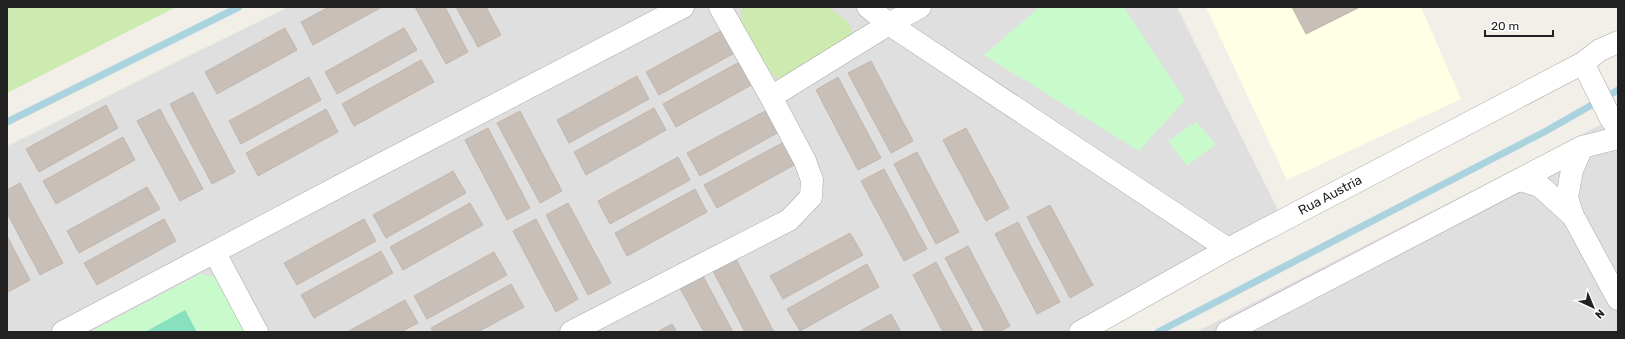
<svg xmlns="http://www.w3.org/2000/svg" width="1625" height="339" viewBox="0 0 1625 339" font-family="Rubik,sans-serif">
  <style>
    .residential { fill: #e0dfdf }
    .education { fill: #ffffe5 }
    .grass { fill: #cdebb0 }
    .park { fill: #c8facc }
    .pitch { fill: #88e0be }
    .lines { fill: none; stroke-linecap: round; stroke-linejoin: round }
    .stream { stroke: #aad3df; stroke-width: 7 }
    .building { fill: #c7bfb8; stroke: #c4b6ab }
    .minor-casing { stroke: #a9a9a9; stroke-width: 23 }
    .minor { stroke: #fff; stroke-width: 22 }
    .labels { text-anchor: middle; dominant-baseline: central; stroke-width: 4; stroke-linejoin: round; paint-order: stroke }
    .street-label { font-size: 13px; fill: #222; stroke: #fff }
  </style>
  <rect width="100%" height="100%" fill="#f2efe9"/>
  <path class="residential" d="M288 7H1177L1282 218 1067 332H7V146Z
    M1602 124 1618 153V332H1196Z"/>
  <path class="education" d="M1206 7H1421L1461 99 1287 180Z"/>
  <path class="grass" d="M7 7H176L7 93Z
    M743 7H829L847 21 850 25 853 35 783 80 777 78 767 69 741 22V12Z"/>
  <path class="park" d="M1040 7H1124L1185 100 1139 151 984 55Z
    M1196 122 1216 144 1187 166 1168 141Z
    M200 274 215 277 221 282 248 332H90Z"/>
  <path class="pitch" d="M185 310 197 332H145Z"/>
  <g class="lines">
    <path class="stream" d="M7 122 239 7
      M1158 332 1546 131 1618 90"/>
  </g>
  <path class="building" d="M329 7H382L313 45 301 22Z
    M415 7H445L468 52 446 64Z
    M456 7H486L501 35 478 47Z
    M1292 7H1360L1306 34Z
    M285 28 297 50 217 94 205 72Z
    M404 28 417 50 337 94 325 72Z
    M726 28 738 51 659 95 646 72Z
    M421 60 434 82 354 126 342 104Z
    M743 60 755 83 676 127 663 104Z
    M871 61 913 141 891 153 848 73Z
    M637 76 649 99 569 143 557 120Z
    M309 77 321 100 241 144 229 121Z
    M838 77 881 158 858 170 816 90Z
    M193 92 235 172 212 184 170 104Z
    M106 105 118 128 39 172 26 149Z
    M654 108 666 130 586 175 574 152Z
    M160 109 203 189 180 201 137 121Z
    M326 109 338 132 258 176 246 153Z
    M767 110 779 132 700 176 687 153Z
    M520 111 562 191 540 203 497 123Z
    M488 128 530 208 507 220 465 140Z
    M966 128 1009 208 986 221 943 140Z
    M123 137 135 160 56 204 43 181Z
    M784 142 796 164 717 208 704 185Z
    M917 152 959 232 936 244 894 164Z
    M678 157 690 180 610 224 598 201Z
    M884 169 927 249 904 261 861 181Z
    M453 171 466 193 386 238 373 215Z
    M20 183 63 263 40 275 7 213V190Z
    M147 187 160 209 79 253 67 231Z
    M695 189 707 212 627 256 615 233Z
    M470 203 483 225 403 270 390 247Z
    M568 203 611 283 588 295 546 215Z
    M1050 205 1093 285 1070 298 1027 217Z
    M164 219 176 241 97 285 84 263Z
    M364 219 376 241 297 285 284 263Z
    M536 219 578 299 556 312 513 231Z
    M1018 222 1060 302 1037 314 995 234Z
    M850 233 863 255 783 299 770 276Z
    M7 236 30 280 8 292 7 291Z
    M968 246 1010 326 999 332H985L945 258Z
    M381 251 393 273 314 318 301 295Z
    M494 252 507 275 427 319 414 296Z
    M736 259 774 332H745L713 271Z
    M936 262 973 332H943L913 275Z
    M867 264 879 287 800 331 787 309Z
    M703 276 733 332H704L680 288Z
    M511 284 524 307 478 332H433L431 328Z
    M405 300 418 323 401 332H347Z
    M891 314 901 332H858Z
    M672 324 677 332H657Z"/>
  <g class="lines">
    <g class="minor-casing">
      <path id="minor" d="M868 7 889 24 1228 249
        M1618 42 1600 50 1583 63 1611 119 1618 129
        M771 97 889 24 920 7
        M1582 147 1572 170 1567 198 1573 216 1618 299
        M1520 180 1540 186 1573 216
        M215 253 257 332
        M63 332 372 169 683 7
        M571 332 789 220 811 197 812 180 805 161 771 97 720 7
        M1080 332 1228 249 1583 63
        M1227 332 1582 147 1618 138"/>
    </g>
    <use href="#minor" class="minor"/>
  </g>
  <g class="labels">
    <g class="street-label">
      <text transform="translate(1330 195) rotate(-28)">Rua Austria</text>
    </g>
  </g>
  <rect width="1625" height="339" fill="none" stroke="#222222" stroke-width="16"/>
  <g transform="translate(1593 307) rotate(136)" stroke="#ffffff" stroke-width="3" paint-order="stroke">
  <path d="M0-3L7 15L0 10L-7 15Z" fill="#222222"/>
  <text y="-6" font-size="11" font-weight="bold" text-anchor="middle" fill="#222222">N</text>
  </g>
  <path d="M1485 30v6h68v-6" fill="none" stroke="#222222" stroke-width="2"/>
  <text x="1491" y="30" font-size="12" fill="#222222" stroke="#ffffff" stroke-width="3" paint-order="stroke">20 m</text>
</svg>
